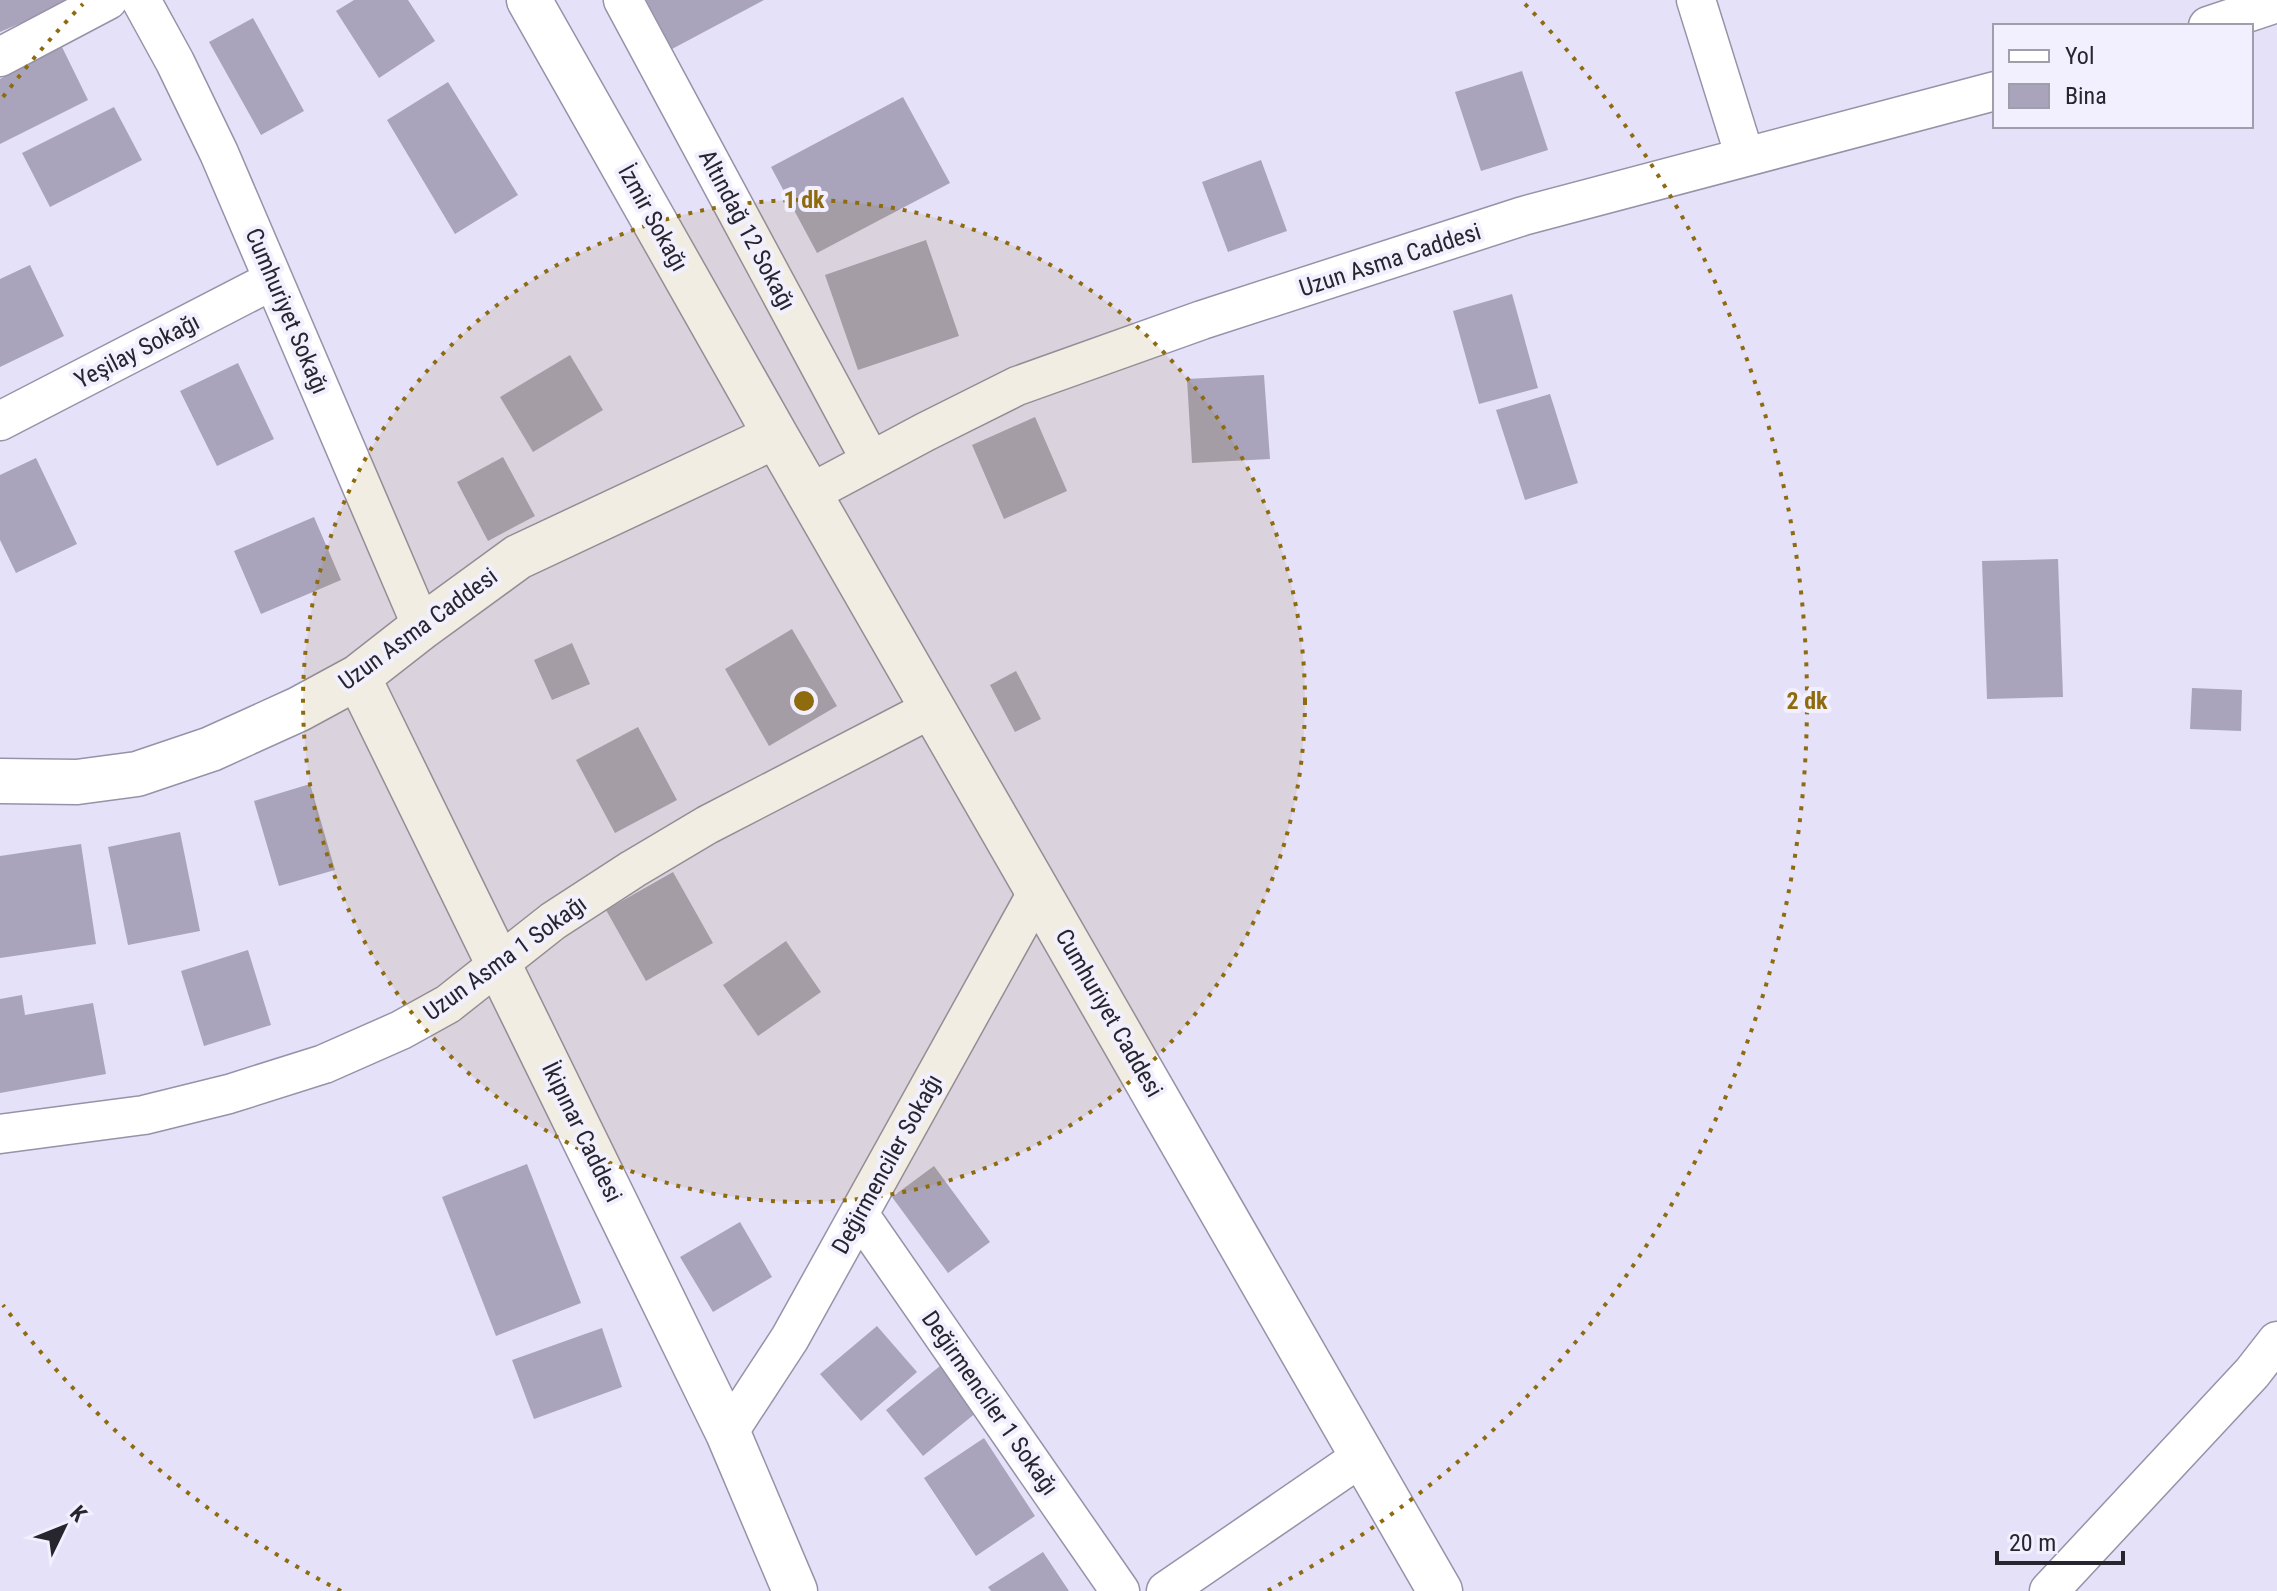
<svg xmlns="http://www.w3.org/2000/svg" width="2277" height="1591" viewBox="0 0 2277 1591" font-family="'Roboto Condensed',sans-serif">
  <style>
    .building { fill: #a9a4bb }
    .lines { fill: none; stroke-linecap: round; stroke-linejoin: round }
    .street-casing { stroke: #9692a8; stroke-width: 41 }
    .secondary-casing { stroke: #9692a8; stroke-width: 47 }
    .street { stroke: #fff; stroke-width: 38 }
    .secondary { stroke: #fff; stroke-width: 44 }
    .ring { fill: none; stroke: #8e6b0e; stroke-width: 4; stroke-dasharray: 4 8 }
    .labels { text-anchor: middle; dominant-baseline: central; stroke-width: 8; stroke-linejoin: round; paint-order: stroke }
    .street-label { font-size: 24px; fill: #27252e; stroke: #f2effe }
    .centre { fill: #8e6b0e; stroke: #f2effe; stroke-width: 4 }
    .ring-label { font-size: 24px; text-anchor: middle; font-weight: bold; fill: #8e6b0e; stroke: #f2effe; stroke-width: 8; stroke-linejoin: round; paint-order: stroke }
  </style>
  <rect width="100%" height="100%" fill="#e5e1f9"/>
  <path class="building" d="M0 0H75L0 32Z
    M354 0H408L435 41 379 78 336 11Z
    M646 0H764L672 49Z
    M253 18 304 111 261 135 209 42Z
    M62 47 88 100 0 144V79Z
    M1522 71 1548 150 1481 171 1455 92Z
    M448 82 518 195 455 234 387 120Z
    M903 97 950 183 817 253 771 167Z
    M114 107 142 160 50 207 22 153Z
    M1261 160 1287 231 1228 252 1202 182Z
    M926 240 959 336 858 370 825 275Z
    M30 265 64 336 0 367V279Z
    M1512 294 1538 388 1479 404 1453 311Z
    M570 355 603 410 533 452 500 397Z
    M238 363 274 439 217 466 180 391Z
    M1264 375 1270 459 1192 463 1187 379Z
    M1550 394 1578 483 1525 500 1496 410Z
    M1035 417 1067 491 1004 519 972 445Z
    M503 457 535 516 488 541 457 482Z
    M36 458 77 544 16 573 0 540V475Z
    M314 517 341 580 261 614 234 551Z
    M2058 559 2063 697 1987 699 1982 561Z
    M792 629 837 706 769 746 725 669Z
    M572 643 590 684 552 700 534 660Z
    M1016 671 1041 719 1015 732 990 685Z
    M2192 688 2242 690 2241 731 2190 729Z
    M638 727 677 800 615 833 576 760Z
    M310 784 335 870 279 886 254 801Z
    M180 832 200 931 128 945 108 847Z
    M81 844 96 944 0 958V856Z
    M673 872 713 943 646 981 606 910Z
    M786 941 821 992 758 1036 723 985Z
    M248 950 271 1025 204 1046 181 971Z
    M22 995 25 1015 93 1003 106 1074 0 1093V999Z
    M527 1164 581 1303 496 1336 442 1197Z
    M934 1166 990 1242 948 1273 892 1197Z
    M740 1222 772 1277 713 1312 680 1257Z
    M877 1326 917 1372 861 1421 820 1374Z
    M602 1328 622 1387 534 1419 512 1360Z
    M940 1366 977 1412 923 1456 886 1410Z
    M984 1438 1035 1516 976 1556 924 1478Z
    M1043 1552 1069 1591H991L988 1587Z"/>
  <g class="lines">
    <g class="street-casing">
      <path id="street" d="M141 0 175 62 219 153 422 627
        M623 0 871 461
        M1696 0 1745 157
        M2208 26 2277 3
        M0 57 108 0
        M0 421 273 280
        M809 494 925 432 1017 386 1202 320 1523 216 1995 91
        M0 1134 144 1115 229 1094 324 1064 401 1030 448 1004 553 921 633 869 707 825 933 708
        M859 1214 1120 1591
        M728 1433 790 1338 1038 891
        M1166 1591 1364 1455
        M2049 1591 2252 1373 2277 1341"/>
    </g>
    <g class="secondary-casing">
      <path id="secondary" d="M529 0 776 436 1440 1591
        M358 677 728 1433 795 1591
        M0 781 77 782 137 774 211 749 299 709 358 677 422 627 518 557 776 436"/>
    </g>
    <use href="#street" class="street"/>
    <use href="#secondary" class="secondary"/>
  </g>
  <circle cx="804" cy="701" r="501" fill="#8e6b0e" fill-opacity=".12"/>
  <g class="ring">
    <circle cx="804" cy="701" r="501"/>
    <path d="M341 1591A1003 1003 0 0 1 3 1305M3 97A1003 1003 0 0 1 83 4M1525 4A1003 1003 0 0 1 1267 1591"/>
  </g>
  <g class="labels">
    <g class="street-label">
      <text transform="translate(653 218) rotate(61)">İzmir Sokağı</text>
      <text transform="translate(747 230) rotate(62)">Altındağ 12 Sokağı</text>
      <text transform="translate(1390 260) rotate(-18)">Uzun Asma Caddesi</text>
      <text transform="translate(287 311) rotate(67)">Cumhuriyet Sokağı</text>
      <text transform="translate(137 351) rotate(-27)">Yeşilay Sokağı</text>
      <text transform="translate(418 629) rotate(-36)">Uzun Asma Caddesi</text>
      <text transform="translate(505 958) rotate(-36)">Uzun Asma 1 Sokağı</text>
      <text transform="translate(1109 1013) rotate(60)">Cumhuriyet Caddesi</text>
      <text transform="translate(582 1132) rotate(64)">İkipınar Caddesi</text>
      <text transform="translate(887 1164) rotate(-61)">Değirmenciler Sokağı</text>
      <text transform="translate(990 1403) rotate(55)">Değirmenciler 1 Sokağı</text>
    </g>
  </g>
  <circle cx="804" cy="701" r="12" class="centre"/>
  <g class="ring-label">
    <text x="804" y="208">1 dk</text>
    <text x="1807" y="709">2 dk</text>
  </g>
  <rect x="1993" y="24" width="260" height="104" fill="#f2effe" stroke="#a19eab" stroke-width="2"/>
  <rect x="2009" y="50" width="40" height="12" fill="#ffffff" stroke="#a19eab" stroke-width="2"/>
  <text x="2065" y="64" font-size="24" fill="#27252e">Yol</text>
  <rect x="2009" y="84" width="40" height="24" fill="#a9a4bb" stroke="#a19eab" stroke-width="2"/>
  <text x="2065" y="104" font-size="24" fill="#27252e">Bina</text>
  <g transform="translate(64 1527) rotate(47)" stroke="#f2effe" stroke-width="6" paint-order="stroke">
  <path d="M0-6L14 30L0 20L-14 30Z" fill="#27252e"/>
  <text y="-12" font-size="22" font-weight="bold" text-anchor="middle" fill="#27252e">K</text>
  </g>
  <path d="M1997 1551v12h126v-12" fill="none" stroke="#27252e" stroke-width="4"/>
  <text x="2009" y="1551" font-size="24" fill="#27252e" stroke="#f2effe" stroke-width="6" paint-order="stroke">20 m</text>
</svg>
